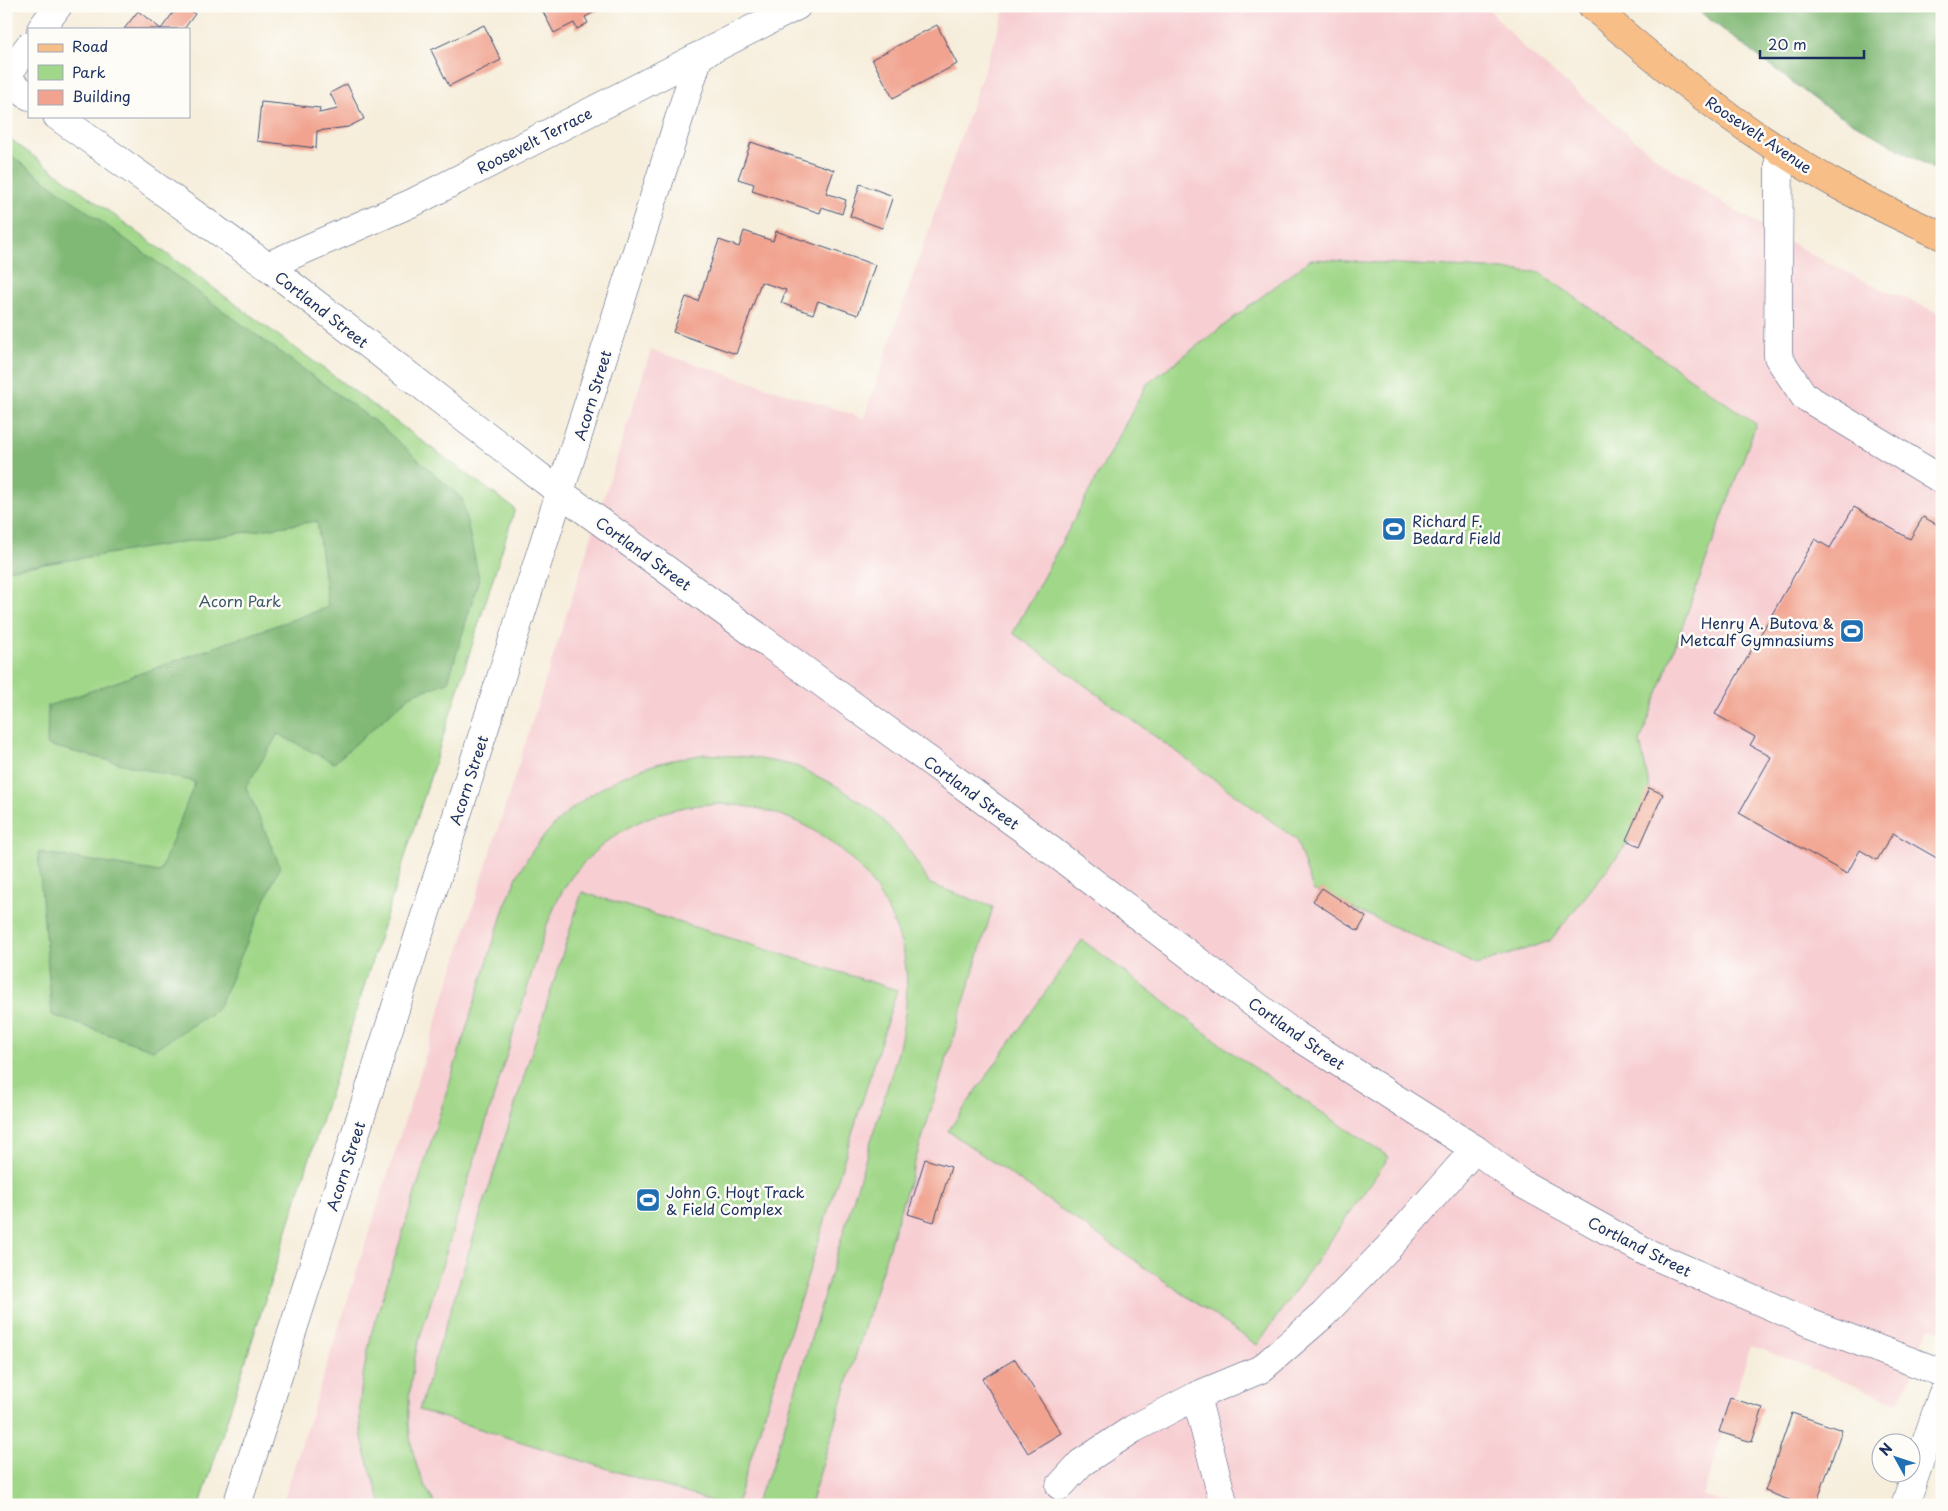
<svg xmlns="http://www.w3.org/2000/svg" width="1948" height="1511" font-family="'Playpen Sans',sans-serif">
  <rect width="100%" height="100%" fill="#fdfcf7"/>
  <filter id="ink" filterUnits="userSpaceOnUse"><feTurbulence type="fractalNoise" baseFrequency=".02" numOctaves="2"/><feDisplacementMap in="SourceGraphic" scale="10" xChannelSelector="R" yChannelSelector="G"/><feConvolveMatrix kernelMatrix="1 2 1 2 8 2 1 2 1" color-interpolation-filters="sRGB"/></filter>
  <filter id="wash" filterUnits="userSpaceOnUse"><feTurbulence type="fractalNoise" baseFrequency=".0096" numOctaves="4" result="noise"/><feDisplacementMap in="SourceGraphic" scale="20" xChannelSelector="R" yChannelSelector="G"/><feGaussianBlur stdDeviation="1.12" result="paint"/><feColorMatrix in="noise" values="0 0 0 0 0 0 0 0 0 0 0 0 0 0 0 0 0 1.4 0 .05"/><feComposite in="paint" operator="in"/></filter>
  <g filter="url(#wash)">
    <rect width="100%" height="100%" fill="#f6edda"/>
    <polygon fill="#f7cfd3" points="1006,6 1486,6 1525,49 1663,163 1736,211 1809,253 1875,286 1942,314 1942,1331 1930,1327 1899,1403 1751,1345 1703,1495 1734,1505 282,1505 651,350 864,418"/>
    <g fill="#a0d788" stroke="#5e8373">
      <polygon points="6,136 515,509 200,1505 6,1505"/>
      <polygon points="1311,259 1539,272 1756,424 1640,742 1652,798 1635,834 1550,941 1477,965 1313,890 1296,839 1013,633 1147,384"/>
      <path d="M705,754l45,3 46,9 41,20 38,26 31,33 24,39 63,23 -183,598h-56l18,-38 126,-415c8,-36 14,-75 2,-112 -44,-140 -222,-185 -321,-72 -16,17 -24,38 -33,59l-129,420c-12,57 -15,106 19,158h-54c-9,-27 -19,-54 -22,-82 -2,-31 6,-62 12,-92l132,-423c6,-13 10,-27 17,-39 28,-51 83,-91 139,-106 15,-4 30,-6 45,-9z"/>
      <polygon points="582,892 897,990 736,1505 724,1505 419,1410"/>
      <polygon points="1082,940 1231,1052 1389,1157 1257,1345 948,1131"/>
    </g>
    <g fill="#80b874" stroke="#4e7469">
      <polygon points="1692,6 1942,6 1942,174 1821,104"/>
      <polygon points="6,152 381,426 462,499 479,578 448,682 411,695 334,763 278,734 246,787 280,866 218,1009 153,1050 52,1015 38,852 160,872 195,782 47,745 48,706 328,607 317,521 6,570"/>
    </g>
    <g id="blocks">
      <g fill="#f1a38f">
        <polygon points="178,6 185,6 195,14 184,29 124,29 138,11 161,29"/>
        <polygon points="540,6 606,6 585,17 588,23 577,29 574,23 554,33"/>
        <polygon points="484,25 501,60 449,86 431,50"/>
        <polygon points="937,25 957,64 893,98 872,59"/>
        <polygon points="347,84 364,119 348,127 317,131 316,148 257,141 261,102 320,108 319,113 338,109 330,93"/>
        <polygon points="751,142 834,170 826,193 846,200 842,214 822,207 820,213 752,191 754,184 738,179"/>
        <polygon points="860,184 893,196 882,228 850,216"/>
        <polygon points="744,231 773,241 776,231 875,265 858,315 818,301 813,314 781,303 786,290 761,282 736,354 673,332 686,297 698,301 719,240 739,247"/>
        <polygon points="1854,507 1910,539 1923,517 1942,527 1942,861 1893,833 1877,860 1860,850 1847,874 1739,813 1771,757 1750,745 1755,737 1715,714 1815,539 1830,548"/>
        <polygon points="1649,788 1663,794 1640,846 1626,840"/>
        <polygon points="1322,888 1366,917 1358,931 1313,901"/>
        <polygon points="925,1159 951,1167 934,1222 908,1214"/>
        <polygon points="1015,1359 1061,1433 1028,1453 982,1379"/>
        <polygon points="1730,1398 1763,1408 1752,1442 1719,1432"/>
        <polygon points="1792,1413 1842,1430 1816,1505 1794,1505 1794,1502 1765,1491"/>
      </g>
    </g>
  </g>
  <g filter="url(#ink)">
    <use href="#blocks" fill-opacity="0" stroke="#3c4c71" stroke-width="1"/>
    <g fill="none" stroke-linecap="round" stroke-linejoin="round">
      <defs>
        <g id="minor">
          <polyline points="41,29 58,6"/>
          <polyline points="6,76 29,46"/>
          <polyline points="6,80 29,96"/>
          <polyline points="57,116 267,266 561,493 1023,829 1294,1034 1475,1149 1519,1182 1648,1253 1812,1324 1942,1373"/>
          <polyline points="1779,149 1778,357 1804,396 1942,480"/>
          <polyline points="267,266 414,202 797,6"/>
          <polyline points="1196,1396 1224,1505"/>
          <polyline points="1060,1486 1081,1463 1133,1429 1196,1396 1261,1369 1323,1315 1388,1248 1475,1149"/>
          <polyline points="237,1505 699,56"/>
          <polyline points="1905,1505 1942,1395"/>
        </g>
        <path id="major" d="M1592,6c77,68 160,133 251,182 32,17 66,33 99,48"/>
      </defs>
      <use href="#minor" stroke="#3c4c71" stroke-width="29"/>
      <use href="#major" stroke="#3c4c71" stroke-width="29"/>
      <use href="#minor" stroke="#fff" stroke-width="28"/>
      <use href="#major" stroke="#f7be87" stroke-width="28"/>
    </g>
  </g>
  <defs>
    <symbol id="stadium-square" viewBox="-11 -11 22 22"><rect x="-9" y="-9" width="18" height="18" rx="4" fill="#1f6fb2" stroke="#fdfcf7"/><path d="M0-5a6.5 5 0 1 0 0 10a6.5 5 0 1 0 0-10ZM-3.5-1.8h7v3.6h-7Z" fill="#fff"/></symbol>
  </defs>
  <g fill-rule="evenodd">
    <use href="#stadium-square" x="1380" y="515" width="28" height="28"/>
    <use href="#stadium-square" x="1838" y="617" width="28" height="28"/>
    <use href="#stadium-square" x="634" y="1186" width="28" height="28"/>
  </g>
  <g text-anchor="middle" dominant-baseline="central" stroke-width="5" stroke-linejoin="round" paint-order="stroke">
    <g font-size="15" fill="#1b2f5e" stroke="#fdfcf7">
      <text transform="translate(1759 134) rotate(34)">Roosevelt Avenue</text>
      <text transform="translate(534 140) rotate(-27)">Roosevelt Terrace</text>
      <text transform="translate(322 309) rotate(38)">Cortland Street</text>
      <text transform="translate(592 395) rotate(-73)">Acorn Street</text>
      <text transform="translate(644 553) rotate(36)">Cortland Street</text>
      <text transform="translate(468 780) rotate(-72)">Acorn Street</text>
      <text transform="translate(972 792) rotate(36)">Cortland Street</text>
      <text transform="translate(1297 1033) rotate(35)">Cortland Street</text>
      <text transform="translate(345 1166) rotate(-72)">Acorn Street</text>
      <text transform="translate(1640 1246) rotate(27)">Cortland Street</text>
    </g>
    <g font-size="15" fill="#1b2f5e" stroke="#fdfcf7" text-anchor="start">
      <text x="1412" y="520">Richard F.<tspan x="1412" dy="17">Bedard Field</tspan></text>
      <text x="1834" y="622" text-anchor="end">Henry A. Butova &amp;<tspan x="1834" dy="17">Metcalf Gymnasiums</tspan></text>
      <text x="666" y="1191">John G. Hoyt Track<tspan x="666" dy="17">&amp; Field Complex</tspan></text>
    </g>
    <g font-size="15" fill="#3c5968" stroke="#fdfcf7">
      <text x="240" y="600">Acorn Park</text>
    </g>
  </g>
  <rect width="1948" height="1511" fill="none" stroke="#fdfcf7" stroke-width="25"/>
  <rect x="28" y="28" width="162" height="90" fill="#fdfcf7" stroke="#a3aaba"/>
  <rect x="38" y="44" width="25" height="8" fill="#f7be87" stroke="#a3aaba"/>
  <text x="72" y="52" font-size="15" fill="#1b2f5e">Road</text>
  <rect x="38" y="65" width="25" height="15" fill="#a0d788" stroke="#a3aaba"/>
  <text x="72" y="78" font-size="15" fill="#1b2f5e">Park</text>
  <rect x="38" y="90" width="25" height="15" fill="#f1a38f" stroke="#a3aaba"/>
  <text x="72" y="102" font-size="15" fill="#1b2f5e">Building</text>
  <g transform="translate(1896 1458) rotate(310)"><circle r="24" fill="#fdfcf7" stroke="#a3aaba"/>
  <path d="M0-4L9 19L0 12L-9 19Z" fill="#1f6fb2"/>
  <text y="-8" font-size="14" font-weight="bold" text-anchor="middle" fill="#1b2f5e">N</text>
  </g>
  <path d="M1760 50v8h104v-8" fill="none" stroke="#1b2f5e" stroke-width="2.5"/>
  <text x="1768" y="50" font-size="15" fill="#1b2f5e" stroke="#fdfcf7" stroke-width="4" paint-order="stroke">20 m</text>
</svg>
